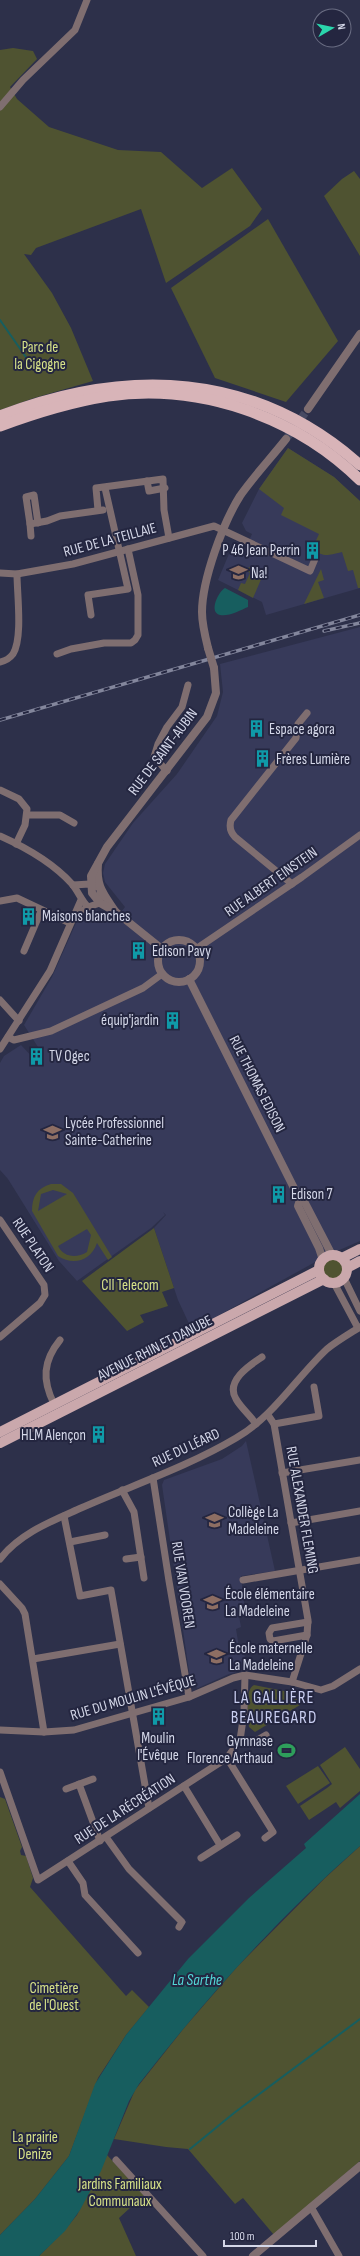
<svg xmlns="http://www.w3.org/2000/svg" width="360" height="2256" font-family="'Sofia Sans Condensed',sans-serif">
  <rect width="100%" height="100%" fill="#2d304a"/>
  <g fill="#373a5a">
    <polygon points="288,448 334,477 360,501 360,588 266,615 262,602 218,580 231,549 238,547 245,549 252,534 246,531 242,523 259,489"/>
    <polygon points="360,627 360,1241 328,1255 192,1330 178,1300 154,1228 166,1215 163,1212 165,1215 151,1228 77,1281 59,1261 8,1179 0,1170 0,1063 4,1056 21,1045 36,1061 43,1055 24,1025 52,977 76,923 85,916 96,913 114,921 125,907 105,882 103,873 105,864 133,823 177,774 217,716 223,692 220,664"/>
    <polygon points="246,1441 275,1571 241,1576 245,1610 238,1611 241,1627 236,1629 240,1653 244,1652 247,1669 229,1674 198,1688 191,1685 162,1485 164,1480 222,1459 242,1446"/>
  </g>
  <g fill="#4f5331" fill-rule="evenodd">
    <polygon points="13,48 33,51 37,59 10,87 17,99 49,127 118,150 161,152 202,188 232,168 262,209 250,226 166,283 141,209 36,248 31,255 24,254 52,293 71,328 93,381 34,398 0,410 0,50"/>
    <polygon points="354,171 360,179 360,256 324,196 342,179"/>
    <polygon points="268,219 338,341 286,402 215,378 171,288"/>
    <path d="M288,448l46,29 26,24v87h-2l-5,-18 -5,1 -6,-19c-17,4 -17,5 -30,-3l7,-15 -38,-19 3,-7 -25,-19z"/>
    <polygon points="249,567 255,570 254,574 262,577 253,598 238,590 241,583 245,584 250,573 247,571"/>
    <polygon points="321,569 324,580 318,582 324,598 304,604"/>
    <path d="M51,1184h10l12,9 39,64 -4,3 -11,-17c-6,18 -24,23 -39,13l-26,-45c0,-14 5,-23 19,-27zM53,1190l14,4 -29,17 3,-17zM87,1229l4,6 -4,17c-10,6 -23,6 -29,-6z"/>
    <polygon points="154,1228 174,1288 162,1292 168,1306 140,1315 144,1322 127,1331 82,1281"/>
    <circle cx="333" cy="1269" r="11"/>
    <path d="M254,1685l50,10v6l-4,4 -45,27 -6,-5c-1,-10 -5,-37 5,-42z"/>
    <polygon points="345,1747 360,1769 360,1791 340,1808 336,1802 309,1820 300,1806 327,1788 332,1796 327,1788 332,1784 320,1765"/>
    <polygon points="318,1766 330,1783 298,1804 286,1786"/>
    <polygon points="0,1797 5,1799 22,1847 20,1851 21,1855 26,1856 33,1878 30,1887 126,1996 132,1990 149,2007 126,2035 98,2078 69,2156 35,2199 0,2235"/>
    <polygon points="360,1846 360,2161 274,2235 243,2198 235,2204 188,2149 166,2147 114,2139 135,2090 184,2028 237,1967 325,1878"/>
    <polygon points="107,2155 144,2195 119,2218 136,2256 39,2256 64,2231 77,2215"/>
  </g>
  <g fill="#175e5f">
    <path d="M225,588l23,12v7c-7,3 -20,10 -28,8 -12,-3 -1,-24 5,-27z"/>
    <path d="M360,1794v52c-81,71 -155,153 -221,238l-10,17 -28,70 -21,39 -15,21 -26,25h-39v-21l35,-36 34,-43 26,-72 31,-49 62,-76 61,-61 57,-50 -2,-4z"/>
  </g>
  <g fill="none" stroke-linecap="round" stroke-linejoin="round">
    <g stroke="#175e5f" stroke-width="2">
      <polyline points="0,320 28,360"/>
      <polyline points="190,2149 234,2113 360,2019"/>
    </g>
    <polyline stroke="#464962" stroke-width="8" stroke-dasharray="8 4" stroke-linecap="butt" points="286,439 308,409"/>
    <g stroke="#7f6e70" stroke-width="7">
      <polyline points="0,107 23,80 75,30 87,0"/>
      <polyline points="147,481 149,491 165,488"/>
      <polyline points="98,510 96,488 163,479 164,510 169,538"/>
      <polyline points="30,524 26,497 34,495 38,523"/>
      <polyline points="31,536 30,524 47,521 60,516 103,510"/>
      <polyline points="0,573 17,574 73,564 214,526 310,571 315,559"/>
      <polyline points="91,615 88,595 128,589 105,488"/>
      <polyline points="57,654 71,649 104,643 131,643 135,640 138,635 138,595 128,549"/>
      <path d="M0,662c5,-1 10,-4 13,-8 10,-16 4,-60 4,-80"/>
      <polyline points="167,771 154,757 158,744 167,727 182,707 188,685"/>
      <polyline points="0,790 19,799 27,809 25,825 16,844"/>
      <polyline points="27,815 60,815 74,823"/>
      <path d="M0,836c27,12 52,26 72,48 6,7 9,16 16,23"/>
      <path d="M292,884l-57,-47c-5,-5 -6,-10 -4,-17l65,-82 2,-14 9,-11"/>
      <polyline points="73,885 90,884 100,888 100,903 88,907 74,916"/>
      <polyline points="0,901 17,898 70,923"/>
      <polyline points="196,949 302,877 360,835"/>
      <polyline points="24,951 41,911"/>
      <polyline points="0,1000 19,1021"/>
      <polyline points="8,1037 14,1040 51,1031 143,988 162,974"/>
      <polyline points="0,1049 50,971 81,900"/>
      <polyline points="0,1220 44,1285 45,1295 40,1303 0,1337"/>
      <polyline points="344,1278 360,1311"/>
      <polyline points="334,1283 358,1328"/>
      <path d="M54,1404c-12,-24 -11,-43 6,-64"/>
      <polyline points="268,1415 274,1424 308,1620 307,1635 292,1682"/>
      <path d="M256,1424c-6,-9 -15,-16 -20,-25 -11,-18 14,-34 26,-42"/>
      <polyline points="274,1424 319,1416 314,1387"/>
      <polyline points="282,1473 360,1460"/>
      <polyline points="153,1478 169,1581 189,1697"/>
      <polyline points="122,1490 134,1512 144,1578"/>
      <polyline points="64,1516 80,1596 111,1590 149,1808"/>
      <polyline points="291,1523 360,1511"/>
      <polyline points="70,1542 105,1535"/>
      <path d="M0,1559c20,-26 52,-38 81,-51 52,-23 106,-41 155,-70 38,-22 60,-60 91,-89 10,-8 22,-15 33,-22"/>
      <polyline points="126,1559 141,1557"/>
      <polyline points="243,1580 360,1560"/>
      <polyline points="0,1584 22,1608 25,1614 44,1732"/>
      <polyline points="307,1635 273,1641 270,1639 269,1633 272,1628 308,1622"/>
      <polyline points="33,1659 120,1644"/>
      <polyline points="0,1730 44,1732 74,1730 189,1697 233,1678 245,1675 292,1682 321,1690 333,1686 360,1669"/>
      <polyline points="240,1740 251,1744 266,1735"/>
      <polyline points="227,1758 273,1832 265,1838"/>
      <polyline points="0,1772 38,1880 227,1758 240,1740 244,1713 245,1675"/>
      <polyline points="79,1784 100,1841"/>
      <polyline points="184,1786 220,1845"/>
      <polyline points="66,1789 93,1779"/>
      <polyline points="106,1837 129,1869 182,1922 179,1927"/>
      <polyline points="201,1858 237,1835"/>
      <polyline points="68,1861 83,1883 85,1895 138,1953"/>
      <polyline points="116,2160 203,2256"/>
      <polyline points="311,2207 339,2256"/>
    </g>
    <g stroke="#7f6e70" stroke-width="8">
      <polyline points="308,409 360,334"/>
      <path d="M208,648c-3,-12 -6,-24 -6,-36 0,-32 21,-89 38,-116 14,-20 31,-38 46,-57"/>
      <path d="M98,864c-2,22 5,29 17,47"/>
      <circle cx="179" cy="961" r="21"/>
      <polyline points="162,949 116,912 100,903 92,893 91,876 107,847 207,717 216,693 214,668"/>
      <polyline points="189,979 300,1200 305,1203 332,1255"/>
      <polyline points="300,1200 298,1206 319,1248 323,1260"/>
      <polyline points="253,2256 360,2166"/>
    </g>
    <g stroke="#caa8ac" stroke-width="10">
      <circle cx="333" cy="1269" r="14"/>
      <polyline points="342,1258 360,1249"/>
      <polyline points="347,1268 360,1261"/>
      <polyline points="0,1432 319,1270"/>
      <polyline points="0,1443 324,1279"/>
    </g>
    <g stroke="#d8b4b8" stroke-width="11">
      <path d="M0,416c127,-49 254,-45 360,49"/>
      <path d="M0,426c35,-13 70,-24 108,-30 91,-13 187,20 252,84"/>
    </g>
    <defs>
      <g id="rail">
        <polyline points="324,631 360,623"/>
        <polyline points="0,720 360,615"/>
      </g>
    </defs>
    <use href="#rail" stroke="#83869c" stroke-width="3.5"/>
    <use href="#rail" stroke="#242640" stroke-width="2" stroke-dasharray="6" stroke-linecap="butt"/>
    <polyline stroke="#7f6e70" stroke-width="8" points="208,648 214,668"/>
  </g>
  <defs>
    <symbol id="building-bare" viewBox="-9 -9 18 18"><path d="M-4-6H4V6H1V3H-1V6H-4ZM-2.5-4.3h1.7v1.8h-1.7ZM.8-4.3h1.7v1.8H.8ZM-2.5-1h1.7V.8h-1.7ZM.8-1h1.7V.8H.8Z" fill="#0f9aa8" stroke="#242640" stroke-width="2.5" paint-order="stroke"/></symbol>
    <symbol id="school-bare" viewBox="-9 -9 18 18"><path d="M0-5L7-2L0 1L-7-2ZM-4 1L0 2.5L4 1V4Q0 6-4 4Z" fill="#8d6e63" stroke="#242640" stroke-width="2.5" paint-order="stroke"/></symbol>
    <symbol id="stadium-bare" viewBox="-9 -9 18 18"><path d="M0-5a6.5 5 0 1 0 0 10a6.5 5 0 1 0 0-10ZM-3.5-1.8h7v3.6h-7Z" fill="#2e9e5b" stroke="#242640" stroke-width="2.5" paint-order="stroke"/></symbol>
  </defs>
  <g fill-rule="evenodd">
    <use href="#building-bare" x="300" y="538" width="25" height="25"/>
    <use href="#school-bare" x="226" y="560" width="25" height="25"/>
    <use href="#building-bare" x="244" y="716" width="25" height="25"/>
    <use href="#building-bare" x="250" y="746" width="25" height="25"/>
    <use href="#building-bare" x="16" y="904" width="25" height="25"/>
    <use href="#building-bare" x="126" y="938" width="25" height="25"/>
    <use href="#building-bare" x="160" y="1008" width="25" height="25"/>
    <use href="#building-bare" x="24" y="1044" width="25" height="25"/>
    <use href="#school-bare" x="40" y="1120" width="25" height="25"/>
    <use href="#building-bare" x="266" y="1182" width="25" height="25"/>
    <use href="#building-bare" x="86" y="1422" width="25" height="25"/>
    <use href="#school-bare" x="202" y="1508" width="25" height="25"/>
    <use href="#school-bare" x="200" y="1590" width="25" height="25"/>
    <use href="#school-bare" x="204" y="1644" width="25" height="25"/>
    <use href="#building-bare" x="146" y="1704" width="25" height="25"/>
    <use href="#stadium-bare" x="274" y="1738" width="25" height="25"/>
  </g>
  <g text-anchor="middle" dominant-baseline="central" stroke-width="4" stroke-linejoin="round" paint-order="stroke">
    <g font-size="15" fill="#d7e288" stroke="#242640">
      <text x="40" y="347">Parc de<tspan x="40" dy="17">la Cigogne</tspan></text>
      <text x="130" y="1285">CII Telecom</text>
      <text x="54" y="1988">Cimetière<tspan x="54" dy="17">de l'Ouest</tspan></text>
      <text x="35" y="2137">La prairie<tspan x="35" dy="17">Denize</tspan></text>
      <text x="120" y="2184">Jardins Familiaux<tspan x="120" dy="17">Communaux</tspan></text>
    </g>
    <g font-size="15" fill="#d4d7e8" stroke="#242640">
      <text transform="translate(110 540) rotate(-15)">RUE DE LA TEILLAIE</text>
      <text transform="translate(163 752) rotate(-53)">RUE DE SAINT-AUBIN</text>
      <text transform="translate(271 882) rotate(-35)">RUE ALBERT EINSTEIN</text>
      <text transform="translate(257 1084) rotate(63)">RUE THOMAS EDISON</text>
      <text transform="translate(33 1245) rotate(56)">RUE PLATON</text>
      <text transform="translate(155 1348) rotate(-27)">AVENUE RHIN ET DANUBE</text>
      <text transform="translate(186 1448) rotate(-25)">RUE DU LÉARD</text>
      <text transform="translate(302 1510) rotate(80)">RUE ALEXANDER FLEMING</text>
      <text transform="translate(183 1585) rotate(81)">RUE VAN VOOREN</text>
      <text transform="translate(133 1698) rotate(-16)">RUE DU MOULIN L'ÉVÊQUE</text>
      <text transform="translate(125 1809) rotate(-33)">RUE DE LA RÉCRÉATION</text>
    </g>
    <g font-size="15" fill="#d4d7e8" stroke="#242640" text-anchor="start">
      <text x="300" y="550" text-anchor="end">P 46 Jean Perrin</text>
      <text x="251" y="573">Na!</text>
      <text x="269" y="729">Espace agora</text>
      <text x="276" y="759">Frères Lumière</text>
      <text x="42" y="916">Maisons blanches</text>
      <text x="152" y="951">Edison Pavy</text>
      <text x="159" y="1020" text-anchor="end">équip'jardin</text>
      <text x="49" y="1056">TV Ogec</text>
      <text x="65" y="1123">Lycée Professionnel<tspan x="65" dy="17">Sainte-Catherine</tspan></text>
      <text x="291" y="1194">Edison 7</text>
      <text x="86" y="1435" text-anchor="end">HLM Alençon</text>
      <text x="228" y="1512">Collège La<tspan x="228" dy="17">Madeleine</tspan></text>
      <text x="225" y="1594">École élémentaire<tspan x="225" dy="17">La Madeleine</tspan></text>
      <text x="229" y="1648">École maternelle<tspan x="229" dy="17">La Madeleine</tspan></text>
      <text x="158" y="1738" text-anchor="middle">Moulin<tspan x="158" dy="17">l'Évêque</tspan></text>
      <text x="273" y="1741" text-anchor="end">Gymnase<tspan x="273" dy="17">Florence Arthaud</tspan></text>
    </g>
    <g font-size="16" font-style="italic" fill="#53d8d8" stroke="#242640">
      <text x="197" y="1980">La Sarthe</text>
    </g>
    <g font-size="17" letter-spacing="1" fill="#cacff1" stroke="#242640">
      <text x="274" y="1698">LA GALLIÈRE<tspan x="274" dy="20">BEAUREGARD</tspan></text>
    </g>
  </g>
  <g transform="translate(332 28) rotate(81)"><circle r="19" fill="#242640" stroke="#6a6d83"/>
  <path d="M0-3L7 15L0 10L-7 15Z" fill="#2ad5ac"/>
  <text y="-6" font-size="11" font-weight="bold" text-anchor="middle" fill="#d4d7e8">N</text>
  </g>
  <path d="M224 2240v6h92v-6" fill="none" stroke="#d4d7e8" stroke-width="2"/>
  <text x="230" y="2240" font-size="12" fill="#d4d7e8" stroke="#242640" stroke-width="3" paint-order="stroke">100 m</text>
</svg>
